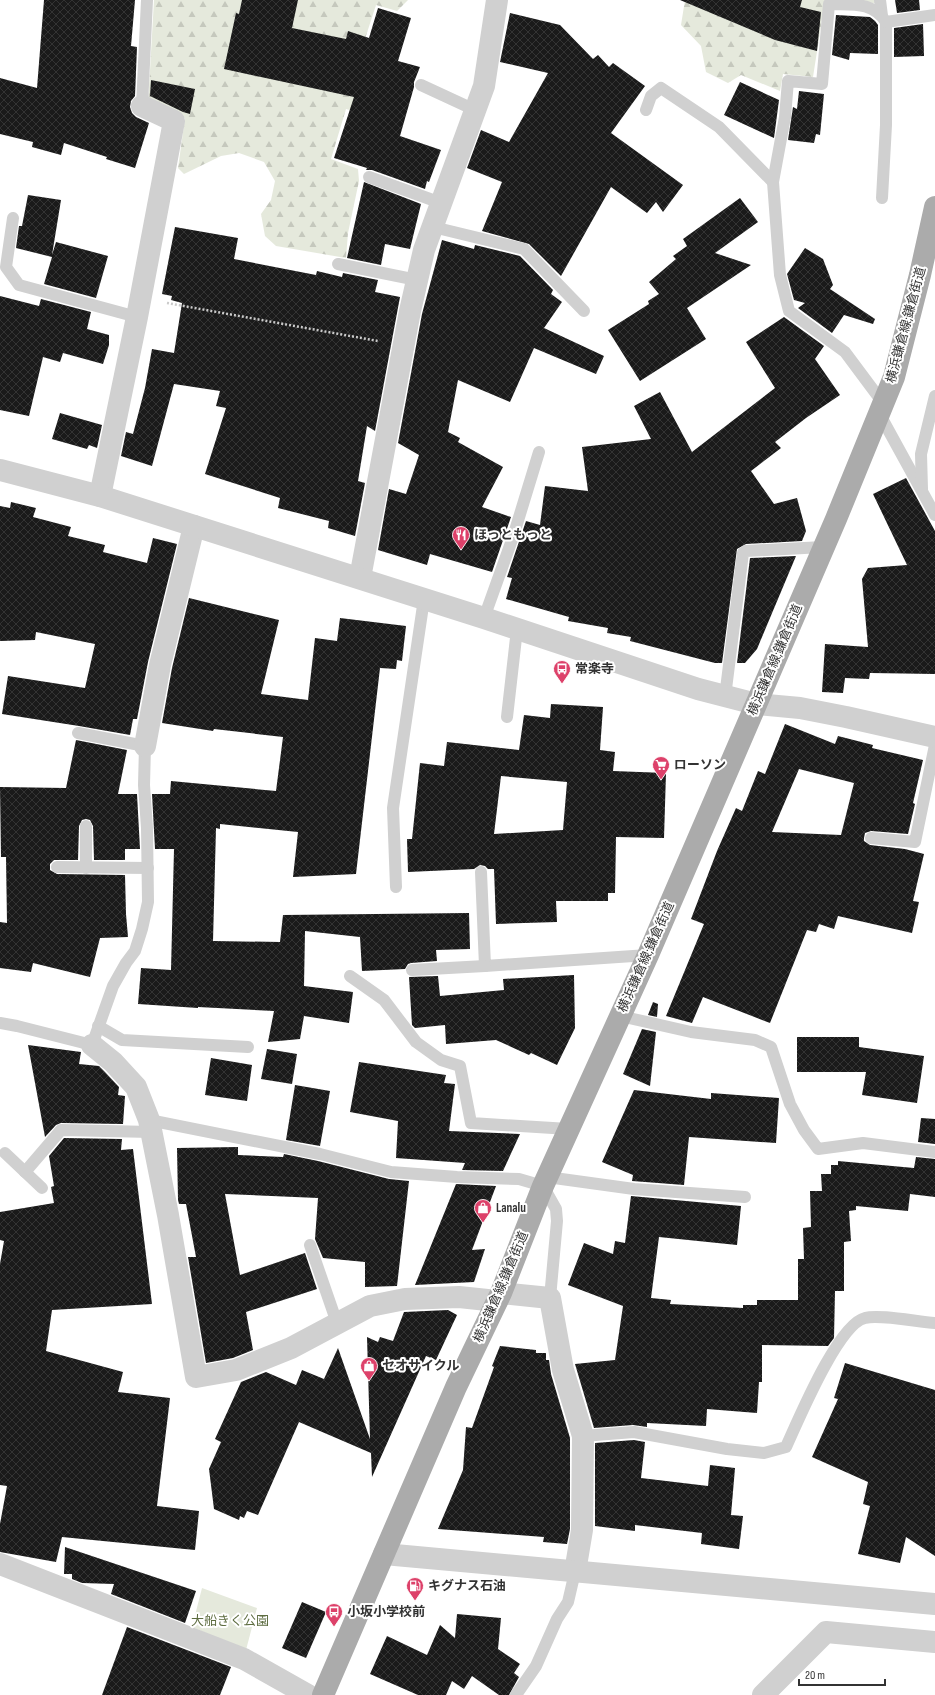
<svg xmlns="http://www.w3.org/2000/svg" width="935" height="1695" font-family="'Sofia Sans Condensed','Noto Sans JP',sans-serif">
  <defs>
    <pattern id="forest-firs" width="22" height="20" patternUnits="userSpaceOnUse"><rect width="22" height="20" fill="#e5e9dc"/><path d="M5 1l3.5 6h-7zM16 11l3.5 6h-7z" fill="#c5c8bd"/></pattern>
    <pattern id="building-cross-hatch" width="8" height="8" patternUnits="userSpaceOnUse"><rect width="8" height="8" fill="#1a1a1a"/><path d="M0 0l8 8M0 8l8-8" fill="none" stroke="#333"/></pattern>
  </defs>
  <rect width="100%" height="100%" fill="#fff"/>
  <polygon fill="#e5e9dc" points="202,1588 257,1608 246,1650 192,1627"/>
  <g fill="url(#forest-firs)">
    <polygon points="154,0 408,0 397,11 376,5 349,88 387,120 346,109 331,159 358,169 359,181 348,233 346,258 276,246 265,236 261,214 271,200 275,181 264,162 239,153 221,156 184,174 178,168 185,118 148,105"/>
    <polygon points="685,0 885,0 886,6 874,3 825,0 813,77 783,74 780,91 741,75 728,83 706,72 701,46 681,25"/>
  </g>
  <g fill="url(#building-cross-hatch)" fill-rule="evenodd">
    <polygon points="44,0 135,0 131,46 137,47 135,96 131,101 130,107 132,113 136,117 149,123 135,168 106,159 107,157 64,143 61,155 32,147 33,142 0,134 0,78 37,88"/>
    <polygon points="242,0 298,0 292,28 346,39 348,31 369,38 378,8 411,18 398,61 420,67 414,82 414,87 400,136 441,150 429,182 427,181 425,189 372,170 366,170 367,168 334,158 354,97 224,69 236,13 239,14"/>
    <polygon points="680,0 802,0 800,7 821,12 817,51 775,40"/>
    <polygon points="895,0 919,0 920,10 897,13"/>
    <polygon points="510,13 560,25 593,59 598,55 609,67 613,63 645,86 611,133 683,185 663,212 656,202 647,213 611,187 561,276 529,244 482,231 502,182 467,168 481,130 509,142 548,73 500,62"/>
    <polygon points="836,15 870,17 875,21 878,25 878,54 850,53 849,60 832,55"/>
    <polygon points="923,24 924,56 894,57 894,28"/>
    <polygon points="151,80 195,89 190,114 183,112 150,96"/>
    <polygon points="740,82 779,100 774,138 724,115"/>
    <polygon points="799,91 824,94 820,135 816,134 814,143 788,140 793,107 797,109"/>
    <polygon points="364,182 421,204 410,249 385,244 381,265 347,258"/>
    <polygon points="28,195 61,200 52,255 56,242 108,256 96,298 44,284 52,257 16,248 19,226 22,226"/>
    <polygon points="740,198 758,222 715,253 751,265 687,308 706,339 640,381 608,330 649,304 648,301 659,294 649,282 676,259 673,256 687,246 683,239"/>
    <polygon points="175,227 238,238 234,259 316,275 317,271 342,277 343,273 378,280 375,292 400,297 375,431 367,426 358,481 365,483 355,536 328,528 329,521 278,508 280,498 205,474 226,408 216,406 220,391 174,384 152,466 121,456 126,432 133,434 145,388 152,349 174,353 182,303 171,300 172,296 162,294"/>
    <polygon points="442,240 474,249 475,245 520,256 553,290 551,294 562,302 544,328 604,356 596,374 534,348 510,402 458,380 448,432 460,438 458,442 503,467 482,507 511,517 492,572 430,554 427,565 378,550 389,489 406,494 419,455 398,443 422,314"/>
    <polygon points="805,248 823,259 833,285 830,289 875,319 873,324 844,315 832,333 798,308 805,303 794,300 787,274"/>
    <polygon points="0,296 39,306 41,299 91,312 87,329 109,335 109,345 103,364 63,353 60,362 43,357 29,416 0,410"/>
    <polygon points="784,317 824,346 815,359 840,395 806,418 775,442 781,448 751,471 774,504 797,498 806,531 802,541 746,544 737,549 722,663 715,663 630,641 631,637 607,633 608,628 568,621 569,617 506,599 512,578 507,577 526,521 540,525 545,486 588,491 582,447 651,439 634,406 660,392 692,452 775,388 746,342"/>
    <polygon points="60,413 102,425 97,448 89,445 87,449 52,439"/>
    <polygon points="906,478 935,531 935,674 870,673 869,679 845,678 843,693 822,692 825,644 868,647 862,579 868,568 907,565 873,494"/>
    <polygon points="11,502 36,508 33,517 71,527 68,536 105,545 103,552 147,563 153,538 177,544 148,662 137,719 133,719 130,735 79,726 2,714 8,676 85,688 95,644 36,632 35,640 0,641 0,506 10,508"/>
    <polygon points="796,556 757,649 745,663 737,663 750,558"/>
    <polygon points="189,598 279,620 261,694 308,700 315,638 337,641 340,618 406,626 402,661 397,660 396,669 380,668 356,874 293,877 298,832 220,824 220,829 216,828 213,941 280,942 283,915 469,913 470,949 436,950 437,961 411,963 408,964 405,969 362,971 360,937 305,931 304,986 353,992 349,1023 304,1016 300,1039 268,1042 274,1011 198,1007 198,1008 138,1004 141,968 171,970 174,849 155,849 152,794 170,794 171,781 276,791 283,737 214,729 213,731 162,723 172,668"/>
    <path d="M551,704l52,3 -3,43 15,2 -2,19 53,2 -2,65 -48,-1 -1,56h-7v8h-52l1,21 -61,2 -2,-55h-6l-3,-3 -5,-1 -6,4 -66,3 -1,-33h5l8,-76 24,3 3,-24 72,8 5,-35 26,3zM501,776l66,6 -4,48 -69,4z"/>
    <path d="M785,724l50,20 3,-8 35,9 -1,3 51,12 -10,43 2,1 -7,30 -37,-3 -6,2 -1,5v3l6,4 35,4 19,5 -11,47 6,1 -7,31 -74,-17 -4,13 -15,-5 -3,8 -9,-2 -37,93 -67,-26 -11,26 -26,-7 38,-92 -13,-5 26,-68 19,-43 6,3 16,-40 7,3zM799,769l55,14 -13,52 -69,-3z"/>
    <polygon points="76,740 127,750 118,794 137,794 140,849 125,849 125,860 94,860 93,826 90,820 86,819 82,820 79,826 78,860 54,860 50,864 50,870 57,874 125,875 126,914 128,937 100,938 90,977 33,963 31,972 0,968 0,922 7,923 6,857 1,857 0,787 66,788"/>
    <polygon points="574,975 575,1028 557,1065 531,1053 529,1055 496,1040 446,1044 445,1025 415,1028 412,1025 409,977 438,976 440,996 504,990 503,979"/>
    <polygon points="653,1002 658,1004 657,1017 648,1015"/>
    <polygon points="642,1029 656,1032 650,1086 623,1074"/>
    <polygon points="797,1037 859,1037 859,1047 924,1056 917,1103 862,1095 866,1072 797,1072"/>
    <polygon points="28,1045 81,1052 79,1064 99,1066 104,1071 119,1087 118,1095 125,1096 123,1124 61,1123 56,1125 45,1137"/>
    <polygon points="267,1049 297,1054 292,1084 261,1079"/>
    <polygon points="211,1058 252,1065 247,1101 205,1095"/>
    <polygon points="359,1062 446,1075 444,1083 455,1084 449,1131 520,1134 503,1171 462,1170 465,1163 396,1158 398,1121 350,1112"/>
    <polygon points="295,1085 330,1091 320,1146 286,1140"/>
    <polygon points="634,1090 711,1099 711,1093 779,1098 776,1143 689,1137 684,1185 632,1181 633,1175 602,1162"/>
    <polygon points="921,1118 935,1119 935,1144 918,1142"/>
    <polygon points="64,1138 122,1139 121,1150 133,1149 152,1304 52,1310 46,1351 123,1372 118,1392 170,1398 157,1506 199,1511 195,1550 62,1537 56,1562 0,1552 0,1524 7,1486 0,1485 0,1264 4,1241 0,1240 0,1212 54,1203 51,1187 54,1186 49,1156"/>
    <polygon points="238,1147 238,1155 283,1157 284,1154 318,1161 389,1179 409,1181 397,1286 365,1287 365,1262 323,1258 315,1239 318,1198 225,1194 240,1275 305,1253 317,1289 246,1312 253,1350 233,1358 206,1363 188,1257 196,1257 186,1204 179,1204 178,1200 177,1148"/>
    <polygon points="916,1157 935,1159 935,1197 910,1194 908,1211 856,1206 856,1210 849,1211 851,1241 844,1242 844,1291 835,1291 834,1338 828,1346 762,1345 762,1382 759,1382 757,1413 707,1409 706,1426 647,1423 647,1427 633,1425 594,1428 575,1364 615,1360 623,1306 568,1285 584,1243 613,1254 615,1241 625,1243 631,1196 741,1206 737,1245 659,1237 651,1298 671,1300 670,1304 743,1308 743,1305 757,1305 757,1300 798,1300 798,1259 804,1259 803,1228 811,1227 810,1191 822,1191 821,1174 831,1174 831,1165 838,1165 838,1161 914,1168"/>
    <polygon points="456,1184 496,1186 472,1250 485,1249 474,1282 415,1285"/>
    <polygon points="448,1310 457,1315 436,1360 426,1356 372,1477 371,1453 299,1422 258,1515 247,1511 244,1518 240,1516 239,1520 214,1509 209,1469 221,1442 215,1439 241,1382 266,1372 296,1385 302,1370 324,1379 338,1348 370,1439 367,1337 378,1342 380,1337 393,1341 404,1312"/>
    <polygon points="500,1346 536,1350 536,1353 546,1353 546,1360 549,1360 551,1374 570,1438 570,1529 567,1544 543,1542 544,1537 438,1529 463,1470 466,1427 472,1428 494,1367 492,1366"/>
    <polygon points="845,1363 935,1390 935,1556 906,1537 900,1563 858,1554 870,1506 863,1504 868,1482 812,1457 838,1399 834,1398"/>
    <polygon points="634,1440 645,1442 641,1478 708,1486 710,1465 735,1468 731,1515 743,1516 739,1549 701,1544 702,1533 635,1525 635,1531 595,1526 595,1443"/>
    <polygon points="65,1547 196,1591 185,1623 111,1594 114,1584 82,1583 72,1579 72,1574 64,1574"/>
    <polygon points="302,1602 326,1612 306,1658 282,1648"/>
    <polygon points="457,1614 501,1618 498,1649 520,1664 514,1673 519,1677 509,1695 499,1695 472,1676 464,1689 452,1681 446,1695 418,1695 370,1674 387,1636 427,1655 440,1625 455,1638"/>
    <polygon points="127,1627 231,1667 220,1695 102,1695"/>
  </g>
  <g fill="none" stroke-linecap="round" stroke-linejoin="round">
    <polyline stroke="#cacaca" stroke-width="2.5" stroke-dasharray="2 2" stroke-linecap="butt" points="167,303 378,341"/>
    <g stroke="#d0d0d0" stroke-width="12">
      <polyline points="880,0 882,16"/>
      <polyline points="421,85 475,110"/>
      <polyline points="142,106 147,0"/>
      <polyline points="646,110 651,96 661,88 719,127 773,182"/>
      <polyline points="369,177 441,203"/>
      <polyline points="882,198 886,125 886,22"/>
      <polyline points="13,218 6,267 19,285 137,317"/>
      <polyline points="433,227 524,249 584,311"/>
      <polyline points="338,264 417,280"/>
      <path d="M883,403l-38,-51 -56,-41 -9,-36 -7,-93 12,-65 3,-36 34,3 7,-80c23,1 43,-3 57,18l49,-7"/>
      <polyline points="879,413 935,515"/>
      <polyline points="922,489 921,454 935,396"/>
      <polyline points="484,618 513,537 539,452"/>
      <polyline points="725,697 743,553 746,551 823,547"/>
      <polyline points="507,717 517,629"/>
      <polyline points="871,838 915,842 935,745"/>
      <polyline points="57,867 148,868"/>
      <polyline points="86,868 86,826"/>
      <polyline points="481,872 485,966 648,955"/>
      <polyline points="396,887 393,808 424,599"/>
      <polyline points="412,970 485,966"/>
      <polyline points="350,976 384,1000 416,1042 441,1060 460,1066 471,1123 569,1129"/>
      <polyline points="620,1016 691,1032 755,1040 771,1047 790,1104 804,1130 818,1149 863,1143 935,1152"/>
      <polyline points="0,1023 17,1026 92,1045 113,986 126,963 135,951 142,929 148,902 147,828 144,785 145,746 78,733"/>
      <polyline points="98,1026 122,1040 248,1047"/>
      <polyline points="149,1120 320,1154 391,1172 457,1177 519,1179 543,1186 556,1209 557,1221 550,1298"/>
      <polyline points="5,1153 42,1188"/>
      <polyline points="25,1172 61,1130 152,1132"/>
      <polyline points="547,1177 634,1189 745,1197"/>
      <polyline points="310,1245 337,1323"/>
      <path d="M583,1436l51,-4 93,17 37,4 22,-6c12,-26 52,-123 79,-129 14,-4 53,4 70,5"/>
      <polyline points="516,1695 536,1666 557,1619 568,1602 575,1572"/>
    </g>
    <g stroke="#d0d0d0" stroke-width="22">
      <polyline points="100,496 137,317 174,121 142,106"/>
      <polyline points="360,578 410,311 424,250 484,86 497,0"/>
      <polyline points="756,704 800,708 846,717 935,737"/>
      <polyline points="145,746 160,665 194,526"/>
      <polyline points="92,1045 113,1062 136,1087 149,1120 168,1215 196,1377 236,1370 291,1348 370,1306 405,1299 459,1297 497,1301"/>
      <polyline points="501,1293 550,1298 563,1370 583,1436 582,1530 575,1572"/>
      <polyline points="0,1564 244,1659 308,1695"/>
      <polyline points="763,1695 826,1632 935,1642"/>
    </g>
    <g stroke="#d0d0d0" stroke-width="22">
      <polyline points="0,470 100,496 484,618 698,689 756,704"/>
      <polyline points="384,1554 935,1604"/>
    </g>
    <polyline stroke="#ababab" stroke-width="22" points="323,1695 456,1387 501,1293 543,1186 648,955 836,519 894,377 920,275 935,207"/>
  </g>
  <defs>
    <symbol id="restaurant-pin" viewBox="-11 -11 22 30"><path d="M0 17L-7.5 6A9.5 9.5 0 1 1 7.5 6Z" fill="#dd416a" stroke="#fff"/><path d="M-5-6h1v4h1v-4h1v4h1v-4h1v5L-1.5 .5V6h-2V.5L-5-1ZM5-6V6H3V1.5H1.5Q1.5-4 5-6Z" fill="#fff"/></symbol>
    <symbol id="bus-pin" viewBox="-11 -11 22 30"><path d="M0 17L-7.5 6A9.5 9.5 0 1 1 7.5 6Z" fill="#dd416a" stroke="#fff"/><path d="M-5-6H5V4H4V6H2V4H-2V6H-4V4H-5ZM-3.5-4V0h7V-4ZM-3.5 1.2v1.5H-2V1.2ZM2 1.2v1.5H3.5V1.2Z" fill="#fff"/></symbol>
    <symbol id="supermarket-pin" viewBox="-11 -11 22 30"><path d="M0 17L-7.5 6A9.5 9.5 0 1 1 7.5 6Z" fill="#dd416a" stroke="#fff"/><path d="M-6-5.5h2.5l.6 2H6L4.5 2H-2.5L-4.4-4H-6ZM-1.5 3.2a1.3 1.3 0 1 0 .1 0ZM3 3.2a1.3 1.3 0 1 0 .1 0Z" fill="#fff"/></symbol>
    <symbol id="shop-pin" viewBox="-11 -11 22 30"><path d="M0 17L-7.5 6A9.5 9.5 0 1 1 7.5 6Z" fill="#dd416a" stroke="#fff"/><path d="M-5-2.5h2.3a2.7 3.5 0 0 1 5.4 0H5L5.5 6h-11ZM-1.5-2.5h3a1.5 2.3 0 0 0-3 0Z" fill="#fff"/></symbol>
    <symbol id="fuel-pin" viewBox="-11 -11 22 30"><path d="M0 17L-7.5 6A9.5 9.5 0 1 1 7.5 6Z" fill="#dd416a" stroke="#fff"/><path d="M-5.5-6h7V0h2V4h1.3V-2.5L3-4.5l.8-.8L6-3V5H2.5V1h-1V6h-7ZM-4.2-4.7v3.2H.2V-4.7Z" fill="#fff"/></symbol>
  </defs>
  <g fill-rule="evenodd">
    <use href="#restaurant-pin" x="451" y="525" width="20" height="27"/>
    <use href="#bus-pin" x="552" y="659" width="20" height="27"/>
    <use href="#supermarket-pin" x="651" y="755" width="20" height="27"/>
    <use href="#shop-pin" x="473" y="1198" width="20" height="27"/>
    <use href="#shop-pin" x="359" y="1356" width="20" height="27"/>
    <use href="#fuel-pin" x="405" y="1576" width="20" height="27"/>
    <use href="#bus-pin" x="324" y="1602" width="20" height="27"/>
  </g>
  <g text-anchor="middle" dominant-baseline="central" stroke-width="4" stroke-linejoin="round" paint-order="stroke">
    <g font-size="13" fill="#333" stroke="#fff">
      <text transform="translate(906 325) rotate(-75)">横浜鎌倉線;鎌倉街道</text>
      <text transform="translate(775 660) rotate(-67)">横浜鎌倉線;鎌倉街道</text>
      <text transform="translate(646 957) rotate(-66)">横浜鎌倉線;鎌倉街道</text>
      <text transform="translate(501 1287) rotate(-67)">横浜鎌倉線;鎌倉街道</text>
    </g>
    <g font-size="13" font-weight="bold" fill="#333" stroke="#fff" text-anchor="start">
      <text x="474" y="535">ほっともっと</text>
      <text x="575" y="669">常楽寺</text>
      <text x="674" y="765">ローソン</text>
      <text x="496" y="1208">Lanalu</text>
      <text x="382" y="1366">セオサイクル</text>
      <text x="428" y="1586">キグナス石油</text>
      <text x="347" y="1612">小坂小学校前</text>
    </g>
    <g font-size="13" fill="#5e6d41" stroke="#fff">
      <text x="230" y="1621">大船きく公園</text>
    </g>
  </g>
  <path d="M799 1679v6h86v-6" fill="none" stroke="#333333" stroke-width="2"/>
  <text x="805" y="1679" font-size="12" fill="#333333" stroke="#ffffff" stroke-width="3" paint-order="stroke">20 m</text>
</svg>
